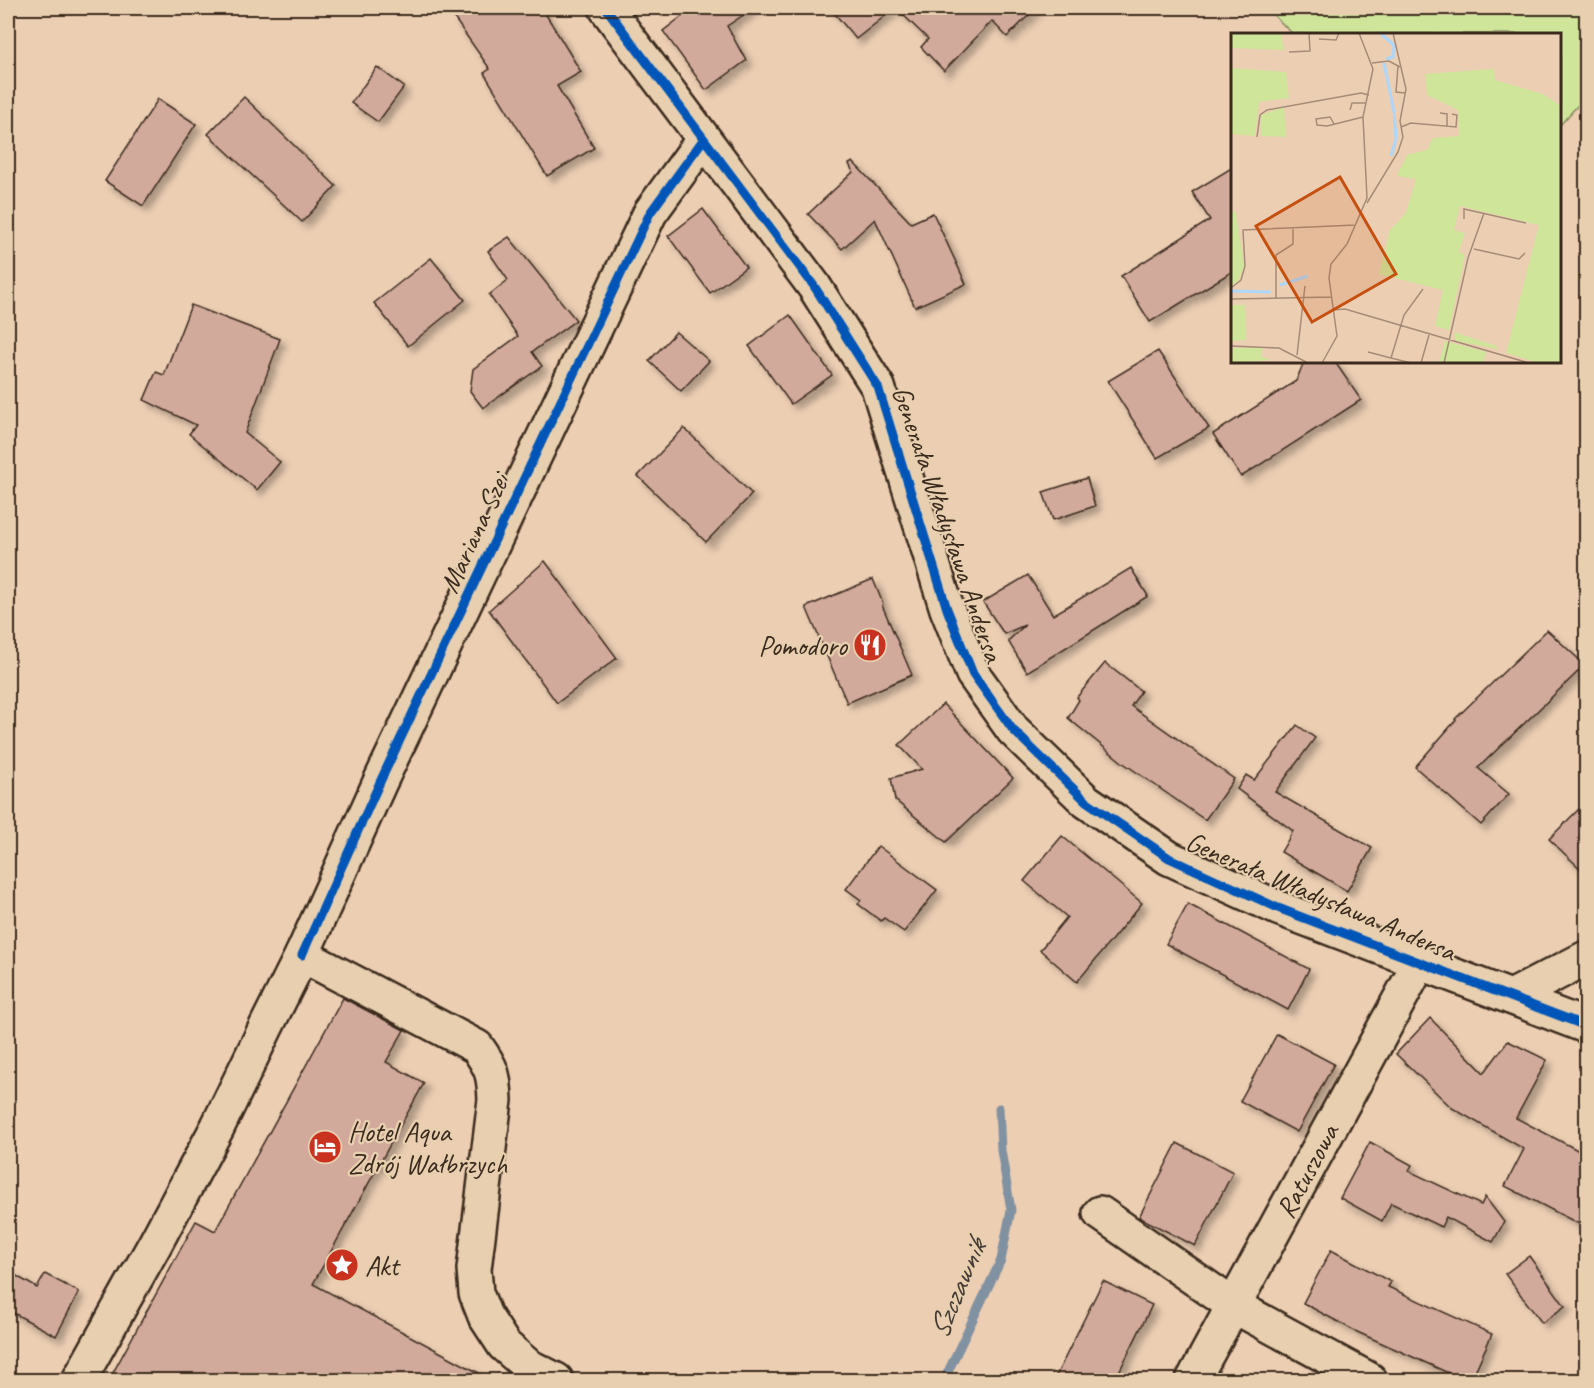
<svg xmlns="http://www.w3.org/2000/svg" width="1594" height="1388" font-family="Caveat,sans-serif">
  <defs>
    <filter id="shadow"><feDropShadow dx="5.5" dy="5.5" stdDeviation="3" flood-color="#0004"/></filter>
  </defs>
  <rect width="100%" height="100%" fill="#ecceb3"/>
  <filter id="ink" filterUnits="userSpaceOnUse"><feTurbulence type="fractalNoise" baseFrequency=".0167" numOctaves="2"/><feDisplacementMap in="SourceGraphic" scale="12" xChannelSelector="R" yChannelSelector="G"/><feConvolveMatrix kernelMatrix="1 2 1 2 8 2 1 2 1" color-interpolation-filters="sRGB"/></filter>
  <g filter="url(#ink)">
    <polygon fill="#cee59a" stroke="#84885c" stroke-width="1.5" points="1266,8 1586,8 1586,96 1560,125 1560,34 1293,34"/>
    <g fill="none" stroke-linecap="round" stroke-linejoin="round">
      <polyline stroke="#8091a1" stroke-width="9" points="944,1380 1001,1260 1011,1210 1001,1150 999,1108"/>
    </g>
    <g fill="#d1aa9c" stroke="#3b2a1e" stroke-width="1.5" filter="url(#shadow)">
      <polygon points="469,8 542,8 581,72 557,86 594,148 547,176 484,73 490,69 454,18"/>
      <polygon points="693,8 754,8 727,26 739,48 747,60 706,90 663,31"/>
      <polygon points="830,8 895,8 856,39"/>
      <polygon points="896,8 1036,8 1007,37 992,21 944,71 921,47 928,39"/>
      <polygon points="377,67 404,87 378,122 351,103"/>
      <polygon points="244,97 336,186 302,222 208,134"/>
      <polygon points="158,99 196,124 143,206 105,181"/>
      <polygon points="853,162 911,223 933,213 966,284 915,307 875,219 842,249 808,214 853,172 849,164"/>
      <polygon points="1233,167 1233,271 1150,322 1121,276 1210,220 1192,192"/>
      <polygon points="703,209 746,267 710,293 668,236"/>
      <polygon points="509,237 576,320 532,352 542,366 483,408 470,391 473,369 518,336 489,295 508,280 488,251"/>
      <polygon points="431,258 465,300 408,346 374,303"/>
      <polygon points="191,305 280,339 245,433 280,462 257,490 189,434 196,425 144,400 156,372 164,375"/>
      <polygon points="790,315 832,375 791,404 749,346"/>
      <polygon points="676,332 709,361 681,391 649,361"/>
      <polygon points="1158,351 1209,428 1157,458 1108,381"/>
      <polygon points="1304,362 1335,362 1361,400 1241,477 1213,434 1296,381"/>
      <polygon points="684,428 752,494 706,542 638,476"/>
      <polygon points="1087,478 1095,506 1053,520 1043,492"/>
      <polygon points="545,561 617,658 557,703 489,610"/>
      <polygon points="1131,568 1148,596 1027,672 1008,641 1025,625 1004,634 983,602 1028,575 1053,615"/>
      <polygon points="873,579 883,604 882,605 912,675 847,703 806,607"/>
      <polygon points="1547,630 1585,665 1478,768 1509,794 1481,825 1415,767 1456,720 1455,719"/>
      <polygon points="1105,663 1141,691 1131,706 1234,779 1205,820 1122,762 1068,718 1079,700 1077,697"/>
      <polygon points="943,704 1013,778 946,842 895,800 891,778 922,769 899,745"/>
      <polygon points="1297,725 1315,738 1275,792 1372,848 1347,891 1281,852 1293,831 1237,789 1246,775 1254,780"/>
      <polygon points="1587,801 1587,875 1549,839"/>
      <polygon points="1062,836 1142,903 1077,982 1040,950 1067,917 1024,881"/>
      <polygon points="878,846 937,890 904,932 884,918 881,921 858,904 861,900 846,889"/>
      <polygon points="1188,904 1309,969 1288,1010 1166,944"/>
      <polygon points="343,998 404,1030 386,1062 424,1083 313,1284 492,1380 109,1380 196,1221 215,1231"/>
      <polygon points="1430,1018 1484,1073 1508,1041 1547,1060 1516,1118 1587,1155 1587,1228 1505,1186 1524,1149 1452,1108 1396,1054"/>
      <polygon points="1277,1034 1334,1064 1297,1132 1240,1101"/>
      <polygon points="1370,1142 1412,1165 1409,1171 1481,1205 1485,1197 1504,1222 1493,1242 1446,1217 1441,1227 1391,1203 1382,1221 1340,1198"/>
      <polygon points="1177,1143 1233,1172 1195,1246 1139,1217"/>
      <polygon points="1331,1250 1391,1282 1388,1287 1492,1334 1471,1380 1464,1380 1355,1331 1303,1303"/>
      <polygon points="1529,1256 1565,1306 1542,1323 1505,1274"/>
      <polygon points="8,1271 37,1288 45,1274 79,1292 56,1336 8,1310"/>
      <polygon points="1103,1281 1152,1305 1115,1380 1054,1380"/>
    </g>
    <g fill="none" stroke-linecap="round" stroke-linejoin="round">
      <defs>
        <g id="minor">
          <polyline points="606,8 814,286 878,387 947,609 973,674 1013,730 1086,801 1169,858 1278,908 1586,1026"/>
          <path d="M302,955l175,92c15,21 17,27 18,53l-21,169 2,24 9,23 19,29 24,21 28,14"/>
          <polyline points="1511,997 1586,958"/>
          <polyline points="1100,1213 1234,1306 1370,1380"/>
          <polyline points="79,1380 155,1244 217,1128 265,1029 302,955 380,782 650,213 703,140"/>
          <polyline points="1193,1380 1420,962"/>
        </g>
      </defs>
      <use href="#minor" stroke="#3b2a1e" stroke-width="38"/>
      <use href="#minor" stroke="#e7cfaf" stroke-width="33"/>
      <defs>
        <g id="cycleway">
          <polyline points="606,8 814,286 878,387 947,609 973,674 1013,730 1086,801 1169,858 1278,908 1586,1026"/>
          <polyline points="302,955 380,782 650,213 703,140"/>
        </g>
      </defs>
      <use href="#cycleway" stroke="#e7cfaf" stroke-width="13"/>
      <use href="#cycleway" stroke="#0057b8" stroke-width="9"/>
    </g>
  </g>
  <defs>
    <symbol id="restaurant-disc" viewBox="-11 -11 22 22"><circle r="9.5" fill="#c8321e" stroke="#e7cfaf"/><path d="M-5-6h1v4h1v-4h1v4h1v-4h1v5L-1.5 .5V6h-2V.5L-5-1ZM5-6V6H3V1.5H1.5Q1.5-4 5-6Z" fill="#fff"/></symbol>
    <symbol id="hotel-disc" viewBox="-11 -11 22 22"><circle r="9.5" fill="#c8321e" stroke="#e7cfaf"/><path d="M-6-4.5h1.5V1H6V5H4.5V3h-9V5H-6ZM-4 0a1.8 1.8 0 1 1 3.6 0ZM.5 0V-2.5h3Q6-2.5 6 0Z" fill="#fff"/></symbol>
    <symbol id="sight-disc" viewBox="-11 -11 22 22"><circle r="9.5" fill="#c8321e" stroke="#e7cfaf"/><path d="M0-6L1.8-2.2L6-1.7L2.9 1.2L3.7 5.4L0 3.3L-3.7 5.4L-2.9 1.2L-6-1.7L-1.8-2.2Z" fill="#fff"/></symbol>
  </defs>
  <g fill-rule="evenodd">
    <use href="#restaurant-disc" x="851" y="626" width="38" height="38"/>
    <use href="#hotel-disc" x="306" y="1128" width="38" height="38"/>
    <use href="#sight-disc" x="323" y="1246" width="38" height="38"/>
  </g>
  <g text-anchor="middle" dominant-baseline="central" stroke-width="4.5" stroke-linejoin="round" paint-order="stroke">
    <g font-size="28" fill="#3b2a1e" stroke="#e7cfaf">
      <text transform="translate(948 524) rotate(71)">Generała Władysława Andersa</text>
      <text transform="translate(474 533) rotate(-65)">Mariana Szei</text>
      <text transform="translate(1321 896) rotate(23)">Generała Władysława Andersa</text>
      <text transform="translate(1307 1171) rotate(-62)">Ratuszowa</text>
    </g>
    <g font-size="28" fill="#3b2a1e" stroke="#e7cfaf" text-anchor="start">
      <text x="847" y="645" text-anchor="end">Pomodoro</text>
      <text x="348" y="1131">Hotel Aqua<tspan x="348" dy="32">Zdrój Wałbrzych</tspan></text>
      <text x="365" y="1265">Akt</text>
    </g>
    <g font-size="30" font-style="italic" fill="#463b34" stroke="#e7cfaf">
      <text transform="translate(957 1289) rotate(-67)">Szczawnik</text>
    </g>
  </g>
  <g transform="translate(1231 33)">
    <rect width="330" height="330" fill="#ecceb3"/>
    <path d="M0,0h50l3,17 -53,-2zM0,35l55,4 3,26 -30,4 -4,34 -24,-2zM263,36l1,11 48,14 18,12v257h-22l-33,-10 33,-128 -79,-19 -6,24 11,3 -6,19 6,3 -16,75 -14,-4 8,-36 -64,-16 11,-44 16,-17 10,-34 -19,-3 10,-21 20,-5 6,-12 26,-2 -1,-26 -31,-15 -2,-21zM53,74l2,30 -25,-1v-21zM0,178l5,1 8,53 -5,15 -8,6zM0,272h14l1,35 -15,1zM223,299l43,14 1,3 -42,-8zM214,308l41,11 -3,11h-44zM2,315h30l-2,8 9,4 -39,3z" fill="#cee59a"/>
    <path fill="none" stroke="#aed6f8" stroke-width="3" d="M149,0l14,12 -1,12 -7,2M153,30l10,49 2,27 -5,17M49,252l28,-9M0,258l40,1"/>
    <path fill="none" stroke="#a58c77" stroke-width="1.5" d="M88,6l17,1 3,-7M58,19l21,-1 -1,-18M141,30l17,-2 11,6M167,33l-2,26 9,1M119,77l2,-7h14M209,80l7,1v13M103,91l-4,-7 -14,2 1,6 10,1 36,-9M170,94l10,-4 45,4 1,-12 -5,-1M26,104l3,-22 7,-5 94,-17 8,2M136,170l31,-51 5,-15 -3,-16 6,-32 -13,-56M233,186v-10l62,14M243,216l45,10 6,-6M0,255l10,-8 4,-14 -2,-36 113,-5M45,265v-43l17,-11v-15M0,266l100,-2M102,277l12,-1 184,54M0,313l48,2 29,15M137,319l23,6M66,322l8,-69M91,330l15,-27 -8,-58 2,-14 16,-20 20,-46 -4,-81 10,-48 -14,-36M180,330l-20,-5 13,-43 19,-26M190,330l8,-28M213,330l24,-105 16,-45"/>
    <path fill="#c55010" fill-opacity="0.15" stroke="#c55010" stroke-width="3" d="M109,144l56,97 -84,48 -56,-96z"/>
    <rect width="330" height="330" fill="none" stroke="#3b2a1e" stroke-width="3"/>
  </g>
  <rect width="1594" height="1388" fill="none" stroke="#e7cfaf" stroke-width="30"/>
  <rect x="15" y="15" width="1564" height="1358" fill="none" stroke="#3b2a1e" stroke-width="2" filter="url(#ink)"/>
</svg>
